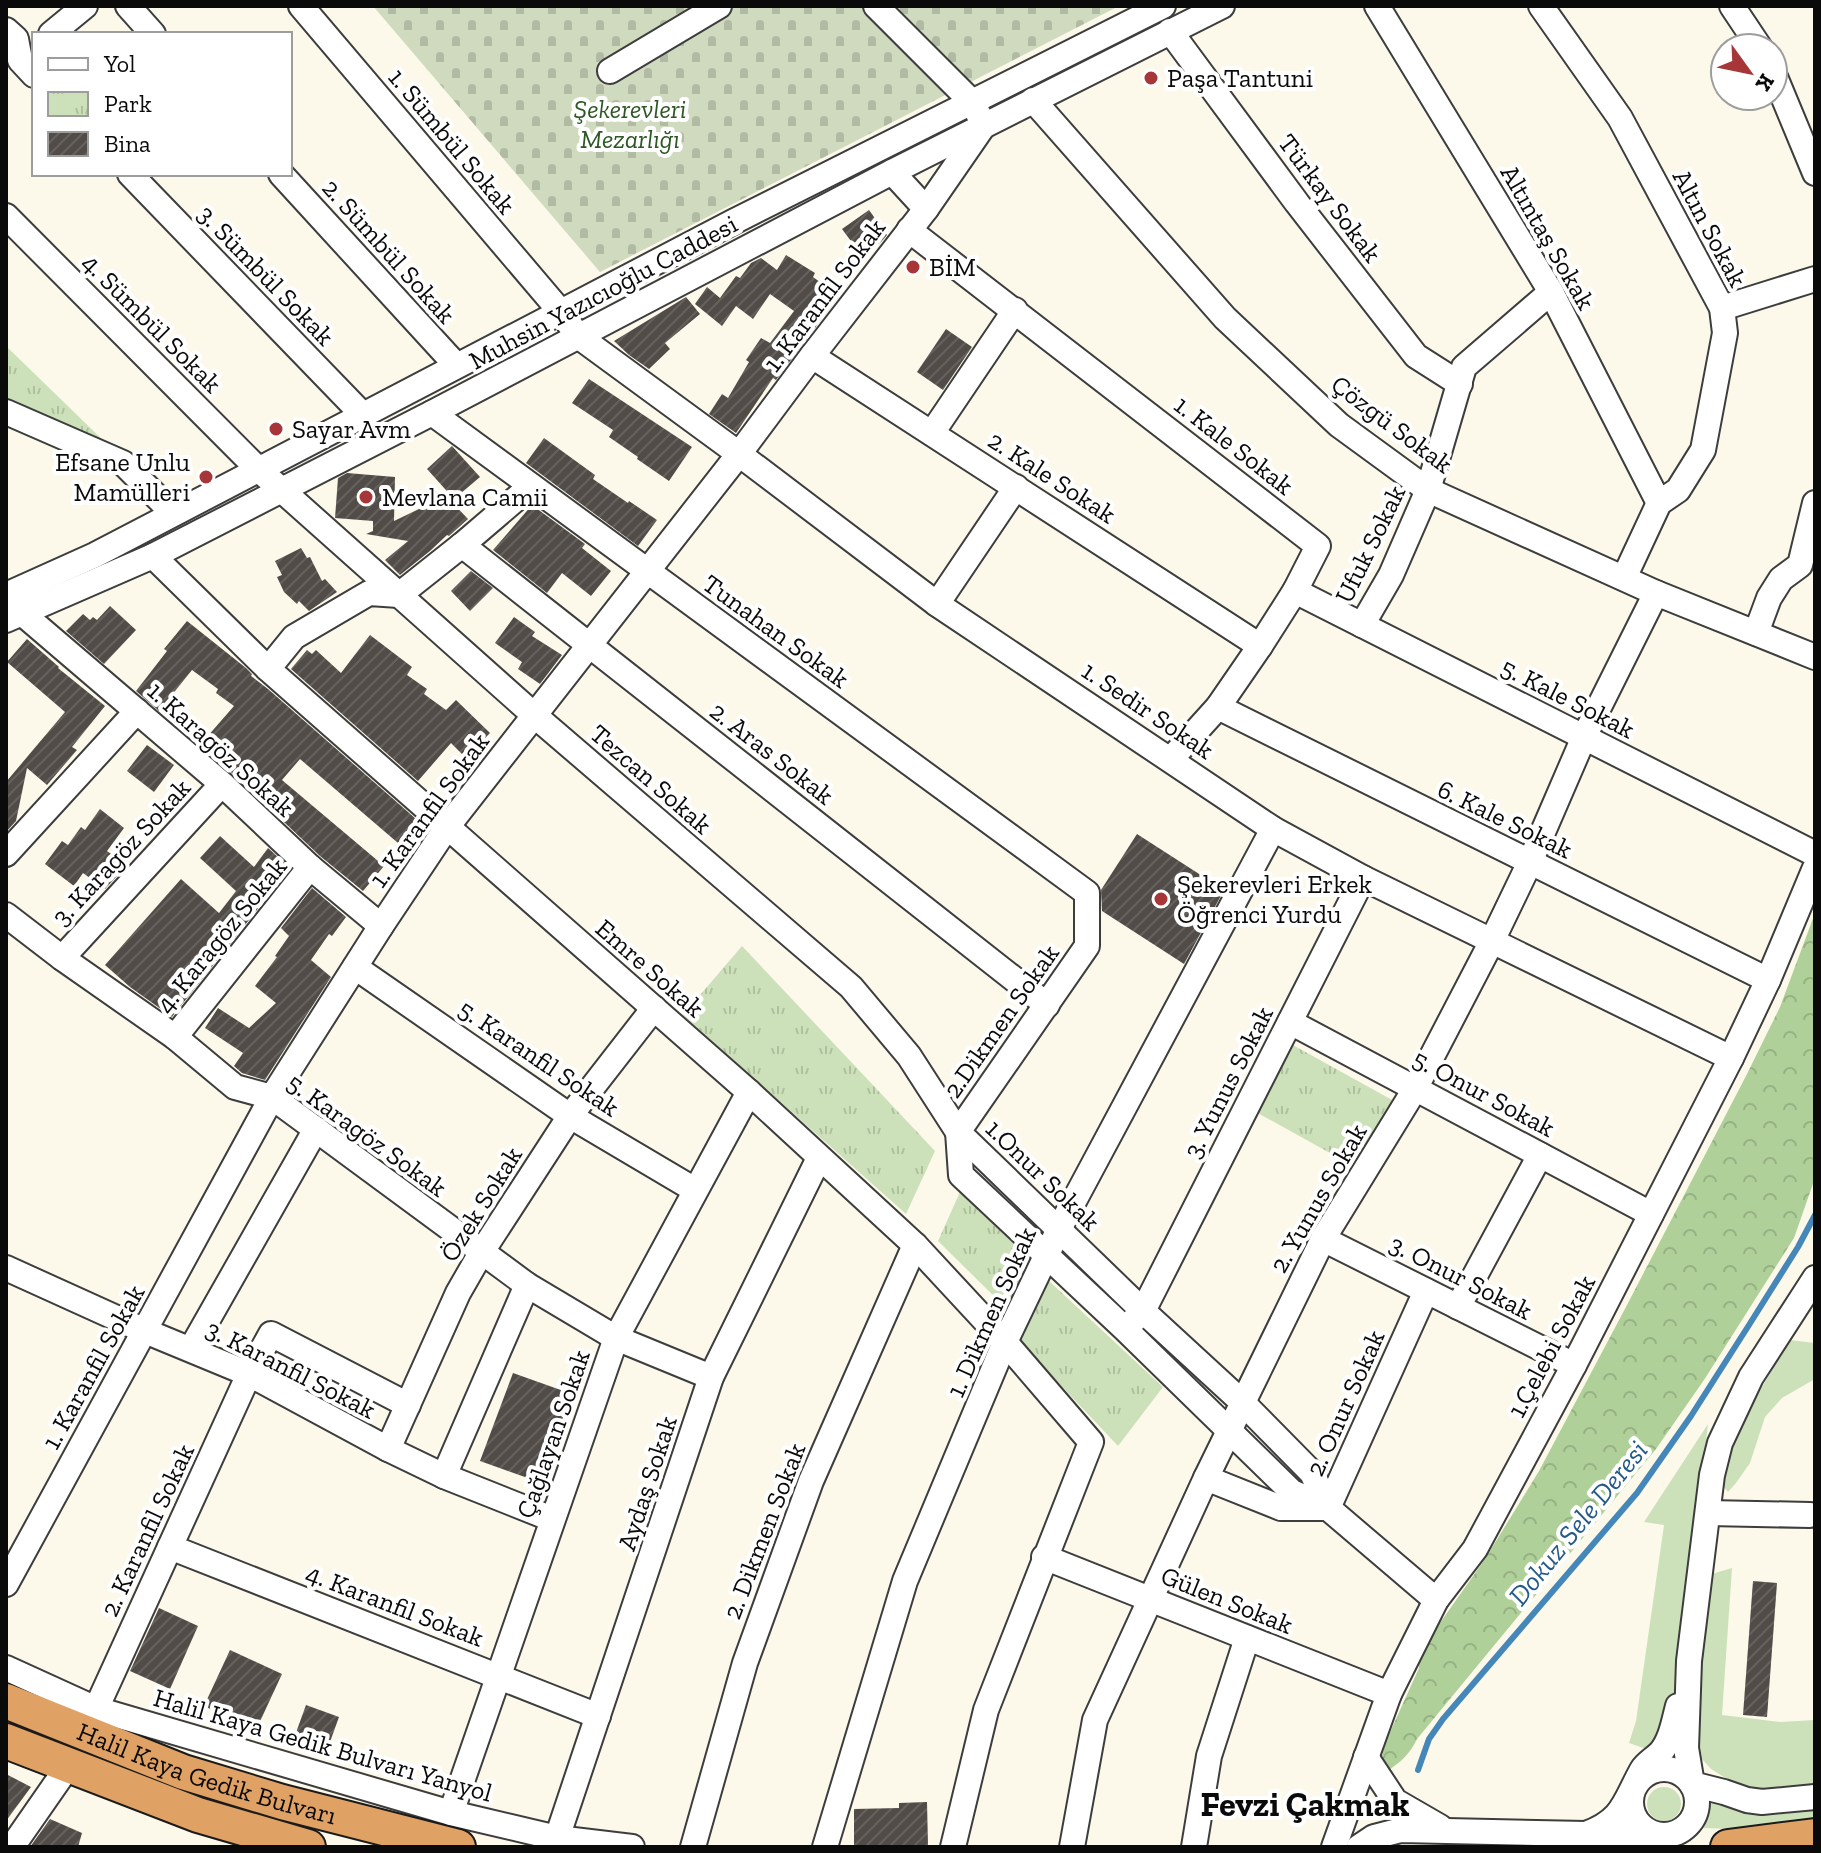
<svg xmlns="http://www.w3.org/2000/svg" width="1821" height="1853" font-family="'Zilla Slab',serif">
  <defs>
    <pattern id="forest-crowns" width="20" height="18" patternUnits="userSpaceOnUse" patternTransform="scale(2)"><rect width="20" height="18" fill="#b0d09a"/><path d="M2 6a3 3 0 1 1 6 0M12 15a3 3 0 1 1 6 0" fill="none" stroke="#96b183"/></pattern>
    <pattern id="cemetery-stones" width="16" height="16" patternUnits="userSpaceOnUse" patternTransform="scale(2)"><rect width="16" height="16" fill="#d0dabf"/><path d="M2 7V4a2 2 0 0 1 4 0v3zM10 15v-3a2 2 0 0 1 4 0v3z" fill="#b1baa3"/></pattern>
    <pattern id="park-tufts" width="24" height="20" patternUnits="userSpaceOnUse" patternTransform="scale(2)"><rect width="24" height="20" fill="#cce1b9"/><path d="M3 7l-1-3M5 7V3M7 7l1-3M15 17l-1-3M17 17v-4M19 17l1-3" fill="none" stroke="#aec09e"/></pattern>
    <pattern id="building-hatch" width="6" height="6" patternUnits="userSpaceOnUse" patternTransform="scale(2)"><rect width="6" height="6" fill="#514c48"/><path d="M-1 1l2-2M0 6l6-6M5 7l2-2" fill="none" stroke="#65615e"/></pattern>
  </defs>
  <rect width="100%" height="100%" fill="#fcf9ea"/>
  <g fill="#cce1b9">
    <path d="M1790,1340l25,3v36l-33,19 -17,19 -15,46 -14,20 -8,9c-1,-2 -3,-3 -4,-5 -10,-22 52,-125 66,-147z"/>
    <polygon points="1708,1424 1678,1689 1652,1751 1629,1743 1636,1721 1664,1525 1644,1522"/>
    <polygon points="1732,1568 1722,1715 1780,1722 1815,1720 1815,1786 1771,1793 1752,1788 1732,1782 1711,1769 1702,1759 1693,1733 1708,1575"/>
    <circle cx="1664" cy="1804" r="17"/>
    <polygon points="1713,1799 1763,1813 1784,1814 1815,1808 1815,1821 1732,1829 1702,1828"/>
  </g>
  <path fill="url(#forest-crowns)" d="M1815,913v265l-21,60 -90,142 -48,69 -239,290c-7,15 -16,23 -30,32l-5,-16 5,-16 32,-71v-7l16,-31 50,-71 54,-88 88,-166 120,-231 33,-67z"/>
  <polygon fill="url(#cemetery-stones)" points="373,6 1119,6 600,272"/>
  <g fill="url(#park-tufts)">
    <polygon points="6,346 111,448 9,401 6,397"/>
    <polygon points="742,946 935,1151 906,1214 683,1015"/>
    <polygon points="1291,1044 1394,1101 1357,1168 1254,1111"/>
    <polygon points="960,1192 1033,1256 1008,1310 938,1241"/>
    <polygon points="1048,1280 1163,1387 1118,1446 1018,1340"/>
  </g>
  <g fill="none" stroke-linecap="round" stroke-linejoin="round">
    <polyline stroke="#4687b9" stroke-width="6" points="1418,1770 1429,1739 1443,1719 1637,1493 1691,1416 1749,1325 1798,1247 1815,1215"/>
  </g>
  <g fill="url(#building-hatch)">
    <polygon points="869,210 887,235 881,242 862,256 842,229"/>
    <polygon points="786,255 815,273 813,277 839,296 776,380 773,378 736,433 709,414 722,394 728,398 749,362 746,360 761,338 770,343 794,311 770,294 753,319 736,306 722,326 695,304 707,287 720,298 736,276 740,278 751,263 761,258 777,270"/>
    <polygon points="686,297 700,314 665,343 670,349 649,369 629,355 614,341"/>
    <polygon points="946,329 972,347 943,390 917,372"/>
    <polygon points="589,379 692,447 669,481 637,459 638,457 609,437 613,430 572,403"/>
    <polygon points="544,438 595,475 593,479 628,503 629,501 657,520 638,546 526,463"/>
    <polygon points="452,446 480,477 454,499 427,469"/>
    <polygon points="347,473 395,477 394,521 446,496 468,519 449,536 447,535 430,551 400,575 385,560 408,541 366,534 373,531 373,521 335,518 338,478"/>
    <polygon points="532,505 585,544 582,548 611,571 591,596 562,573 547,593 493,550"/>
    <polygon points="301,548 307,558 310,557 322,581 325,579 337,592 309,611 299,601 297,604 284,592 277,577 282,575 275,561"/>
    <polygon points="471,571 493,588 470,611 451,591"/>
    <polygon points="110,606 136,630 104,664 66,631 83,614 90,620 93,617 97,620"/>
    <polygon points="514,617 535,632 532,636 562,655 540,684 518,669 522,662 495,643"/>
    <polygon points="187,621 246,668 252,674 251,676 268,689 416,819 398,843 300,759 282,780 384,866 363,891 320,856 232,773 200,745 234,706 216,693 218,689 192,670 159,711 136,691 167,651 164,649"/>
    <polygon points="370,635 412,667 407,675 427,689 424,694 446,710 456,700 490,733 466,758 451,743 418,781 291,669 307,650 312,654 316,650 341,673"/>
    <polygon points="27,639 59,667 58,668 105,706 72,747 77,750 47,785 27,768 16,821 6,832 6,782 65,712 7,662"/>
    <polygon points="147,745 174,765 154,792 127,771"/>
    <polygon points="100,809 124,828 107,851 127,865 105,889 83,873 74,886 45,864 62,841 68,845 81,827 85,830"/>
    <polygon points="1137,834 1224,890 1184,964 1102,911 1101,890"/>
    <polygon points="220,836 254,867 268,848 290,868 172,1017 130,987 105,965 181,879 219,913 236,891 200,858"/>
    <polygon points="312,888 346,917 332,936 329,934 311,960 331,977 265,1080 242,1073 234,1066 243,1053 205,1028 218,1008 249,1028 276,1003 255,986 277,957 275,956 289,936 281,928"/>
    <polygon points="513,1373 572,1394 539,1482 480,1461"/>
    <polygon points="1753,1581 1777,1583 1767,1717 1743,1715"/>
    <polygon points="159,1608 198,1626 170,1689 130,1671"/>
    <polygon points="230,1650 282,1674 256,1730 204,1706"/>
    <polygon points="306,1705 339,1717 326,1753 293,1741"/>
    <polygon points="6,1774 31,1787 6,1821"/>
    <polygon points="927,1802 928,1845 854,1847 854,1809 899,1808 899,1803"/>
    <polygon points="50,1819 82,1833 78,1847 30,1847"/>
  </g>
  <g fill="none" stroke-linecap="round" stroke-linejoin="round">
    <defs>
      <g id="minor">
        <polyline points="128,6 153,34"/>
        <polyline points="301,6 560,311 578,336 739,454 937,604 1273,829 1363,878 1731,1058"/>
        <polyline points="1377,6 1551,292 1659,503"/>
        <polyline points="1541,6 1620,118 1722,308 1725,333 1703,450 1678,490 1659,503 1624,578"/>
        <polyline points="1732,6 1760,48"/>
        <polyline points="6,30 16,39 20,60 34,75"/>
        <polyline points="1170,31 1297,203 1416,356 1460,384"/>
        <polyline points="51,34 85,6"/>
        <polyline points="610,71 719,6"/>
        <polyline points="1773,72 1815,173"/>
        <polyline points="1033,100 1225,318 1339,425 1428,490 1656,593 1815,657"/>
        <polyline points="892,172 926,209"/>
        <polyline points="130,174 362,414"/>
        <polyline points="281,174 456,365"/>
        <polyline points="6,216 258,469 534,715 851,987 909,1056 958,1132 1143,1311 1242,1402 1312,1473 1328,1508 1436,1600"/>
        <polyline points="909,230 1318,546 1295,591 1260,646 1218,707 1171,759"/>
        <polyline points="1722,308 1815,279"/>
        <polyline points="812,356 1260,646"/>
        <polyline points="6,412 123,463 173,513"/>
        <polyline points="432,413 1087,893 1087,946 958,1132"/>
        <polyline points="932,433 1015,310"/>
        <polyline points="462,545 1047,1005"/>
        <polyline points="153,556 268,669 749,1092 915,1245 1005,1342 1091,1442 986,1710 953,1847"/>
        <polyline points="1295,591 1815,854"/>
        <polyline points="6,595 95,555 733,222 1163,6"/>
        <polyline points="937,604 1016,487"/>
        <polyline points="23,614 222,784 310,867 381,926"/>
        <polyline points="6,620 153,556 432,413 892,172 1222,6"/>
        <polyline points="1362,625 1391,575 1428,490 1464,367 1551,292"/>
        <polyline points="1756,633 1769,598 1781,579 1800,565 1815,503"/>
        <polyline points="268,669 294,637 369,593 399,595 462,545 531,486"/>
        <polyline points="1218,707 1768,980"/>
        <polyline points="6,854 137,711"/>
        <polyline points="6,915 62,958 175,1037 235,1087 272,1097 527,1285 616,1338 711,1377"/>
        <polyline points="62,958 222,784"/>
        <polyline points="355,967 570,1116 695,1190"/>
        <polyline points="1290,1022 1651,1214"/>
        <polyline points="175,1037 310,867"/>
        <polyline points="958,1132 961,1175 1125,1329 1292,1492 1328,1508"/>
        <polyline points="1323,1239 1574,1365"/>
        <polyline points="6,1268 145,1331 249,1374 388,1449 444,1476 552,1519"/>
        <polyline points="1815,1278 1751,1377 1720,1443 1712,1475 1689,1661 1686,1748 1692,1784 1724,1792 1747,1800 1762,1802 1815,1797"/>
        <polyline points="1458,1307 1540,1155"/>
        <polyline points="1134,1320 1143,1311 1363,878"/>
        <polyline points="191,1349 316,1129"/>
        <polyline points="388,1449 458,1293 481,1253 570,1116 654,1008"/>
        <polyline points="444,1476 527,1285"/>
        <polyline points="1206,1478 1281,1508 1328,1508 1426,1291"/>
        <polyline points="1708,1513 1810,1515"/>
        <polyline points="170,1547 598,1716"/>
        <polyline points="1044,1557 1389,1694"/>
        <polyline points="6,1584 272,1097 381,926 447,827 739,454 812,356 926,209 984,125 972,102 876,6"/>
        <polyline points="6,1668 96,1709 451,1813 557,1838 632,1847"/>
        <polyline points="96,1709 249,1374 271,1334 408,1405"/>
        <polyline points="1366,1757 1395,1801 1440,1827"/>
        <circle cx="1664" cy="1802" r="33"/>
        <polyline points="451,1813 616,1338 749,1092"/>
        <path d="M1660,1835l-74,-1c38,-14 38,-32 56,-64 4,-7 12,-11 18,-17 11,-12 14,-32 18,-47"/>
        <polyline points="557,1838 711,1377 819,1158"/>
        <polyline points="12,1847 69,1765"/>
        <polyline points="693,1847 745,1663 811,1481 915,1245"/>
        <polyline points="825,1847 905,1581 1005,1342 1059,1229 1273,829"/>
        <polyline points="1072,1847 1095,1720 1206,1478 1323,1239 1415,1089 1492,941 1530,862 1584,737 1656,593"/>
        <polyline points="1194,1847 1209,1756 1247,1638"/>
        <polyline points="1334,1847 1389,1694 1436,1600 1475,1549 1574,1365 1731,1058 1768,980 1815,868"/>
        <polyline points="1359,1847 1374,1837 1401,1830 1586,1834"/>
      </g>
      <g id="highway">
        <path id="s1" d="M6,1701l177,71 99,30 176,45"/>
        <polyline points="6,1741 198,1815 308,1847"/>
        <polyline points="1728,1847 1815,1836"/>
      </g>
    </defs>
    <use href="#minor" stroke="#3d3d3d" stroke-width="28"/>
    <use href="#highway" stroke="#1b1b1b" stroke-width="38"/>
    <use href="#minor" stroke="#fff" stroke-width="24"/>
    <use href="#highway" stroke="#e0a164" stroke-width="34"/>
  </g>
  <g fill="#a63637" stroke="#fff" stroke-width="3">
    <circle cx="1151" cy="78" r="8"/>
    <circle cx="913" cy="267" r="8"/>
    <circle cx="276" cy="429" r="8"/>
    <circle cx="206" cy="477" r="8"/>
    <circle cx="366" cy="497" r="8"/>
    <circle cx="1161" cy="899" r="8"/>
  </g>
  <g text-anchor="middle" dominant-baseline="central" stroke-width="8" stroke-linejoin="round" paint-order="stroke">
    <g font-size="26" fill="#0a0a0a" stroke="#fff" text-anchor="start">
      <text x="1167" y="78">Paşa Tantuni</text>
      <text x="929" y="267">BİM</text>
      <text x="292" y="429">Sayar Avm</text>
      <text x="190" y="462" text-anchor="end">Efsane Unlu<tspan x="190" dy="30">Mamülleri</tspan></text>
      <text x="382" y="497">Mevlana Camii</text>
      <text x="1177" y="884">Şekerevleri Erkek<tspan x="1177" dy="30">Öğrenci Yurdu</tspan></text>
    </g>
    <g font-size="26" font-style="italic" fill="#2d5724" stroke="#fff">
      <text x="630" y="109">Şekerevleri<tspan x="630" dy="30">Mezarlığı</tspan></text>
    </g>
    <g font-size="26" fill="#0a0a0a" stroke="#fff">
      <text transform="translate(452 141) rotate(50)">1. Sümbül Sokak</text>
      <text transform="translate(1330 198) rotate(53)">Türkay Sokak</text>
      <text transform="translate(1710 228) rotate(62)">Altın Sokak</text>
      <text transform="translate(1548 237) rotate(60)">Altıntaş Sokak</text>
      <text transform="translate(389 251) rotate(48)">2. Sümbül Sokak</text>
      <text transform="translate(266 275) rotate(46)">3. Sümbül Sokak</text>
      <text transform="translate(603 292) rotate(-28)">Muhsin Yazıcıoğlu Caddesi</text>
      <text transform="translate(824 295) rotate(-53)">1. Karanfil Sokak</text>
      <text transform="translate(152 323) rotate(45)">4. Sümbül Sokak</text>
      <text transform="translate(1392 424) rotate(37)">Çözgü Sokak</text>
      <text transform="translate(1234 445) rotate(38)">1. Kale Sokak</text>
      <text transform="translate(1052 477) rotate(33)">2. Kale Sokak</text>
      <text transform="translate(1370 544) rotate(-64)">Ufuk Sokak</text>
      <text transform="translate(776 631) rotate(36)">Tunahan Sokak</text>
      <text transform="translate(1568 698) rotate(27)">5. Kale Sokak</text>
      <text transform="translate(1148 710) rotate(34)">1. Sedir Sokak</text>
      <text transform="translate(221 749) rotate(42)">1. Karagöz Sokak</text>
      <text transform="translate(772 753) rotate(38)">2. Aras Sokak</text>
      <text transform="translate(651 779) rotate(41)">Tezcan Sokak</text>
      <text transform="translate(429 810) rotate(-54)">1. Karanfil Sokak</text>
      <text transform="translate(1505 819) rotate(26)">6. Kale Sokak</text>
      <text transform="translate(121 852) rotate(-47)">3. Karagöz Sokak</text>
      <text transform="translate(221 935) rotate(-51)">4. Karagöz Sokak</text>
      <text transform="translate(650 968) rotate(41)">Emre Sokak</text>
      <text transform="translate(1001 1021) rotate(-55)">2.Dikmen Sokak</text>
      <text transform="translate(539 1058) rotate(34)">5. Karanfil Sokak</text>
      <text transform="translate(1228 1082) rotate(-63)">3. Yunus Sokak</text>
      <text transform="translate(1484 1093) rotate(28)">5. Onur Sokak</text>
      <text transform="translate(367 1135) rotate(36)">5. Karagöz Sokak</text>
      <text transform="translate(1043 1175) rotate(44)">1.Onur Sokak</text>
      <text transform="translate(1318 1198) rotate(-60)">2. Yunus Sokak</text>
      <text transform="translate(481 1204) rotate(-58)">Özek Sokak</text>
      <text transform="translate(1461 1277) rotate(27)">3. Onur Sokak</text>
      <text transform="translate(991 1312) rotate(-66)">1. Dikmen Sokak</text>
      <text transform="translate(1551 1346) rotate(-62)">1.Çelebi Sokak</text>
      <text transform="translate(93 1367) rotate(-61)">1. Karanfil Sokak</text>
      <text transform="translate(291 1369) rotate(27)">3. Karanfil Sokak</text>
      <text transform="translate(1345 1403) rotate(-66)">2. Onur Sokak</text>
      <text transform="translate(553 1434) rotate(-71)">Çağlayan Sokak</text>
      <text transform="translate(647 1483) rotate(-72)">Aydaş Sokak</text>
      <text transform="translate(147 1530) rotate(-65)">2. Karanfil Sokak</text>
      <text transform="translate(764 1531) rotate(-69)">2. Dikmen Sokak</text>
      <text transform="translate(1227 1600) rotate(22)">Gülen Sokak</text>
      <text transform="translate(395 1605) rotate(21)">4. Karanfil Sokak</text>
      <text transform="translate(323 1745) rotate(16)">Halil Kaya Gedik Bulvarı Yanyol</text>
      <text stroke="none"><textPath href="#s1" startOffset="214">Halil Kaya Gedik Bulvarı</textPath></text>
    </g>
    <g font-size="28" font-style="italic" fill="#255a89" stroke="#fff">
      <text transform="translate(1578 1523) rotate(-51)">Dokuz Sele Deresi</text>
    </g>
    <g font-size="34" font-weight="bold" fill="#0a0a0a" stroke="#fff">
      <text x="1305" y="1804">Fevzi Çakmak</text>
    </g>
  </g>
  <rect width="1821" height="1853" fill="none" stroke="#0a0a0a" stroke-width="16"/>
  <rect x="32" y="32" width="260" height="144" fill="#ffffff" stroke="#9d9d9d" stroke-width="2"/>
  <rect x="48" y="58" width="40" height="12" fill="#ffffff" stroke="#9d9d9d" stroke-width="2"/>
  <text x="104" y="72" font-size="24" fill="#0a0a0a">Yol</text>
  <rect x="48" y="92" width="40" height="24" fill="url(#park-tufts)" stroke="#9d9d9d" stroke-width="2"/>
  <text x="104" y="112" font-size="24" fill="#0a0a0a">Park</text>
  <rect x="48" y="132" width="40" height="24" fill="url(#building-hatch)" stroke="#9d9d9d" stroke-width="2"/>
  <text x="104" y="152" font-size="24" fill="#0a0a0a">Bina</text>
  <g transform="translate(1749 72) rotate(123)"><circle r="38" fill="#ffffff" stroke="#9d9d9d" stroke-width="2"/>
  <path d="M0-6L14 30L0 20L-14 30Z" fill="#a63637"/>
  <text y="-12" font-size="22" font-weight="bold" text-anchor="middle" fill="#0a0a0a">K</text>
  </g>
</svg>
